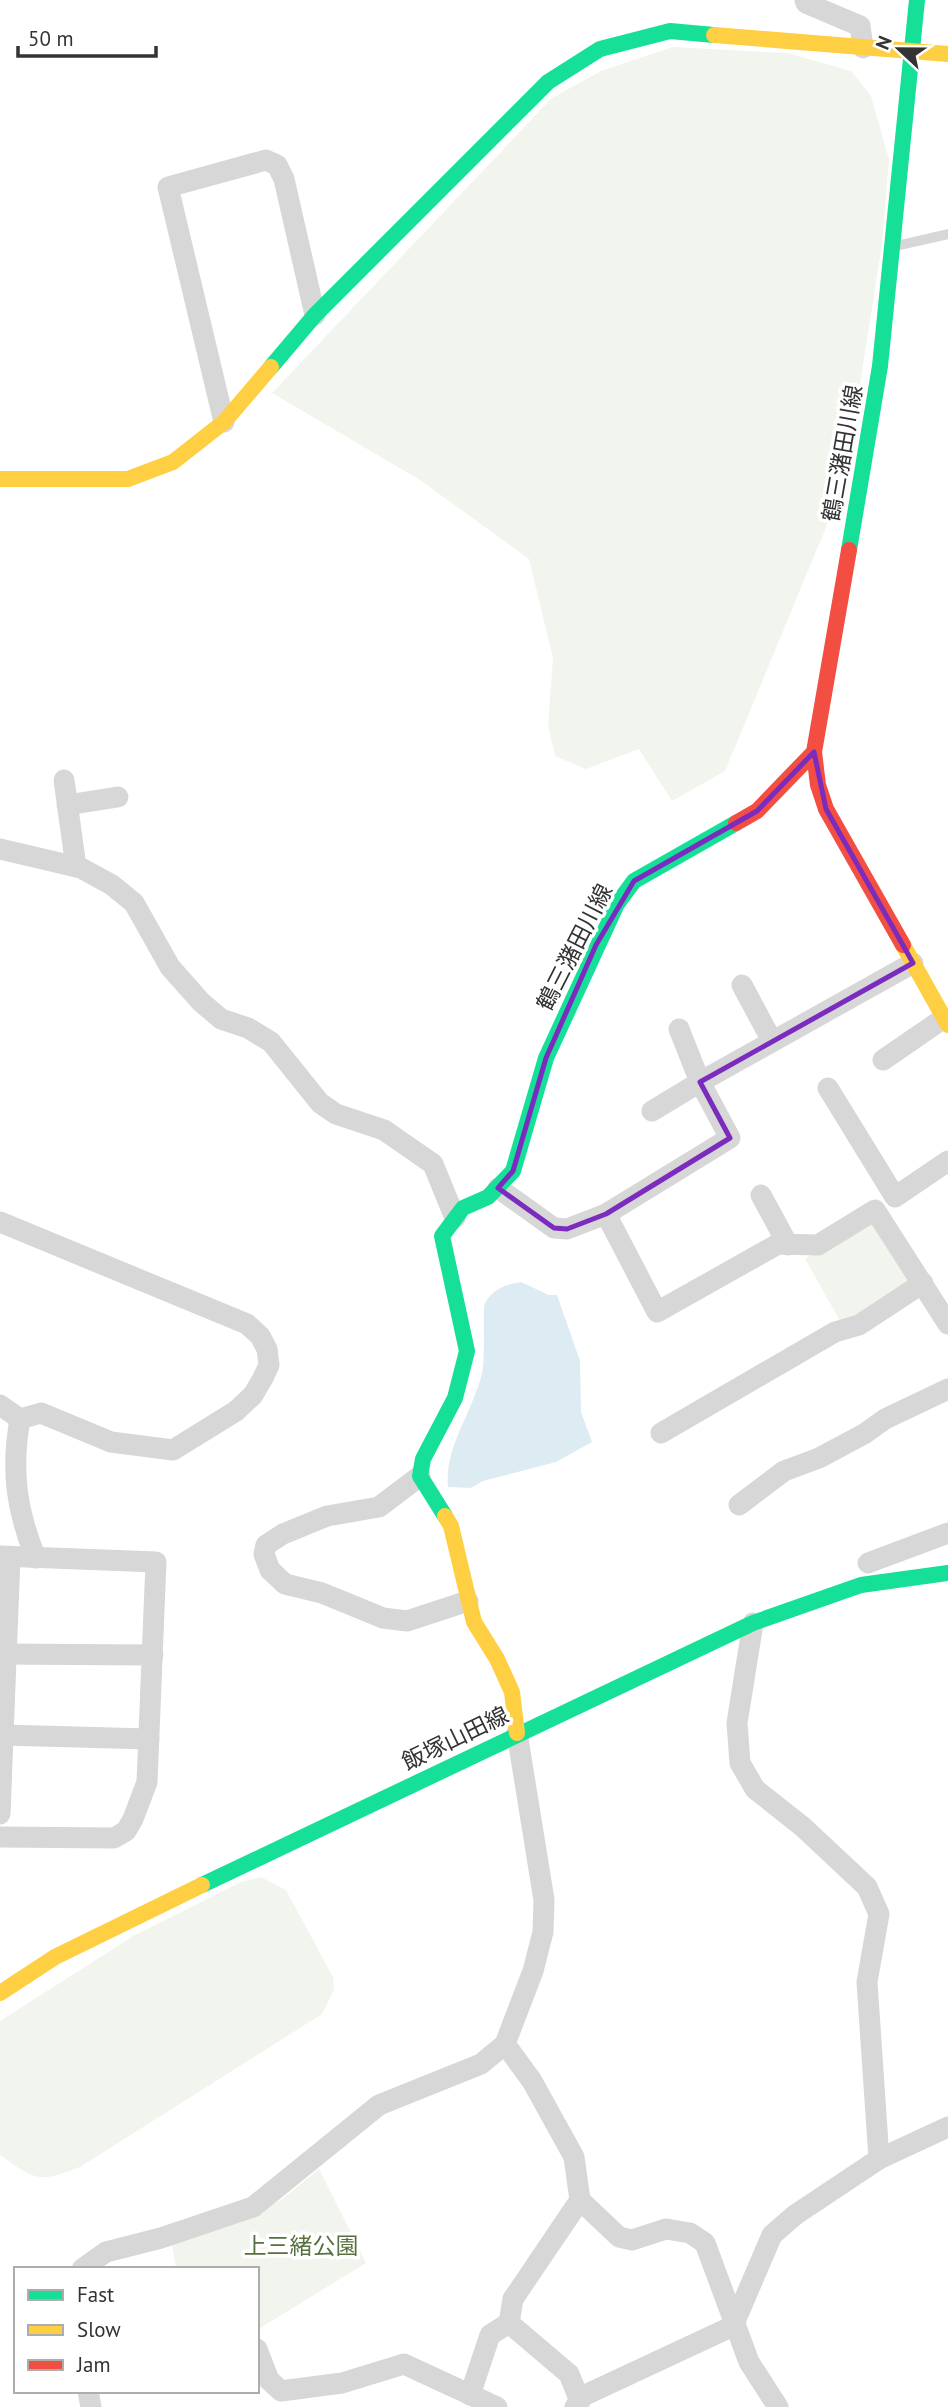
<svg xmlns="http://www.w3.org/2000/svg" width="948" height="2407" font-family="'PT Sans','Noto Sans JP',sans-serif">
  <rect width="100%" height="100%" fill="#fff"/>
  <g fill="#f1f5ed">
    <polygon points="673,47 787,53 851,71 871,96 889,160 882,244 854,423 832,513 725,771 672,801 639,749 586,769 555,756 548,725 553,658 529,559 420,480 272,393 552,98 601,71"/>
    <polygon points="874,1216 915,1282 842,1324 805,1259"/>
    <path d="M261,1877l25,13 47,87 1,13 -12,24 -242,153c-42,16 -43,14 -80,-12v-134l135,-86 106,-53z"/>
    <polygon points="319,2169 366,2263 257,2330 257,2269 176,2269 172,2244 252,2215 281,2200"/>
  </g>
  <path fill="#ddebf3" d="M521,1282l28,13h8l23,66 1,51 11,30 -36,20 -73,19 -12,7 -23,-1c-4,-40 25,-75 34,-114 4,-17 0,-63 3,-70 8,-14 21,-19 36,-21z"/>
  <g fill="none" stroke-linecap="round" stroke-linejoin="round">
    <polyline stroke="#d7d7d7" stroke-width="10" points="896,246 948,234"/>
    <g stroke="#d7d7d7" stroke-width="21">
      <polyline points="805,0 806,3 860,26 863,48"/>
      <polyline points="224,422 168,187 266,160 277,165 284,179 315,315"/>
      <polyline points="64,780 76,867"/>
      <polyline points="67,805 118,797"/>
      <polyline points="0,849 81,868 112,885 134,903 170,967 201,1002 221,1019 248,1028 271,1042 320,1103 336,1114 384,1130 433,1164 455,1218"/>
      <polyline points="742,985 772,1041"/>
      <polyline points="883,1060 944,1018"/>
      <polyline points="828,1088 895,1197 948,1161"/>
      <polyline points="652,1111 700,1082 679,1029"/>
      <polyline points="498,1188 554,1228 567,1229 606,1214 657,1312 778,1244 818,1245 875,1210 948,1324"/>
      <polyline points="761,1195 788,1245"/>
      <polyline points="606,1214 730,1138 700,1082 913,963"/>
      <polyline points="0,1222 247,1324 260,1336 267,1349 269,1365 263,1378 253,1395 236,1411 173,1450 111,1442 41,1413 20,1419 0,1405"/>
      <path d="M20,1419c-9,50 -4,91 16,139"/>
      <polyline points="661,1433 835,1332 859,1325 923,1283"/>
      <polyline points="420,1476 379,1507 327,1516 283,1534 266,1545 264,1554 270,1570 285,1584 322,1593 383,1618 407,1621 468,1601"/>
      <polyline points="739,1505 784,1471 819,1458 864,1434 885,1419 948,1389"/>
      <polyline points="0,1556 156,1562 147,1782 133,1819 126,1831 114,1838 0,1837"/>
      <polyline points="868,1563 948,1533"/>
      <polyline points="753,1623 737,1723 740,1763 755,1789 803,1827 867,1887 879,1914 867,1982 879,2159"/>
      <polyline points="0,1654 153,1655"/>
      <polyline points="3,1735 149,1739"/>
      <polyline points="0,1814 10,1557"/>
      <polyline points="505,2044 532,2081 574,2157 580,2200 619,2237 632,2240 666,2229 690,2233 705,2243 749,2362 778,2407"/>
      <polyline points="82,2269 106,2252 161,2238 253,2207 379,2105 481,2064 505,2044 533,1971 543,1932 544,1900 517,1733"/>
      <polyline points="257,2349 269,2380 281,2391 342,2383 404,2364 497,2407"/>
      <polyline points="88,2391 91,2407"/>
      <polyline points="470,2395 490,2335 509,2323"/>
      <polyline points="580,2401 569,2374 509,2323 513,2299 580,2200"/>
      <polyline points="575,2407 583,2396 733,2326 772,2235 795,2215 879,2159 948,2127"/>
    </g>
    <g stroke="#16e098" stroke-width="16">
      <polyline points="271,367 315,315 548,82 600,49 670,31 714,35"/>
      <polyline points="849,550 880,366 917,0"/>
      <polyline points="445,1516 420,1476 423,1459 455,1398 467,1351 442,1236 463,1208 488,1197 513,1171 546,1058 617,904 634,881 736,823"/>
      <polyline points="202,1885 753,1623 861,1585 948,1573"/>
    </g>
    <g stroke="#ffcf43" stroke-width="16">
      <polyline points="714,35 948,54"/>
      <polyline points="0,479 128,479 173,462 224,422 271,367"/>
      <polyline points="903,945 948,1025"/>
      <polyline points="445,1516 451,1526 474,1622 497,1659 512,1692 517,1733"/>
      <polyline points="0,1993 55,1957 202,1885"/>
    </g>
    <g stroke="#f24e42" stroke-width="16">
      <polyline points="814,752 818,785 826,809 903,945"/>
      <polyline points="736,823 757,811 814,752 849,550"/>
    </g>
  </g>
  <path fill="none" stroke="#7b2cbf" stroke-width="5" stroke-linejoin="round" d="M814,752l12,57 87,154 -213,119 30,56 -124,76 -39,15 -13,-1 -56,-40 15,-17 33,-113 50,-113 38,-64 123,-70z"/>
  <g text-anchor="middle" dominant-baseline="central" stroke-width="7" stroke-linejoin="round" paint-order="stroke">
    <g font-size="23" fill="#333" stroke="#fff">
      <text transform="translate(842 453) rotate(-80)">鶴三潴田川線</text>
      <text transform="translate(574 947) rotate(-63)">鶴三潴田川線</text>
      <text transform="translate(455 1738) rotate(-26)">飯塚山田線</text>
    </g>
    <g font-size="23" fill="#56703f" stroke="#fff">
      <text x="301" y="2245">上三緒公園</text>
    </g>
  </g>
  <rect x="14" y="2267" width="245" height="126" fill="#ffffff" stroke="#adadad" stroke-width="2"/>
  <rect x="28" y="2290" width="35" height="10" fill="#16e098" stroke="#adadad" stroke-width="2"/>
  <text x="77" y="2302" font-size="21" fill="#333333">Fast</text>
  <rect x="28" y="2325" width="35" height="10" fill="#ffcf43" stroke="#adadad" stroke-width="2"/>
  <text x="77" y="2337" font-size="21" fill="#333333">Slow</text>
  <rect x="28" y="2360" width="35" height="10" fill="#f24e42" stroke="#adadad" stroke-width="2"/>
  <text x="77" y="2372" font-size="21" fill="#333333">Jam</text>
  <g transform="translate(899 49) rotate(292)" stroke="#ffffff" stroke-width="5" paint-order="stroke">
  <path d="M0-5L12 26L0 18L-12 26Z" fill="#333333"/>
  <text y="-10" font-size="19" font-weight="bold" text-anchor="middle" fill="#333333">N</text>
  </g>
  <path d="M18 46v10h138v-10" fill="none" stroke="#333333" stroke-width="3.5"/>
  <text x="28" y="46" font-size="21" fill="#333333" stroke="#ffffff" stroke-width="5" paint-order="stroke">50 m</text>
</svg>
